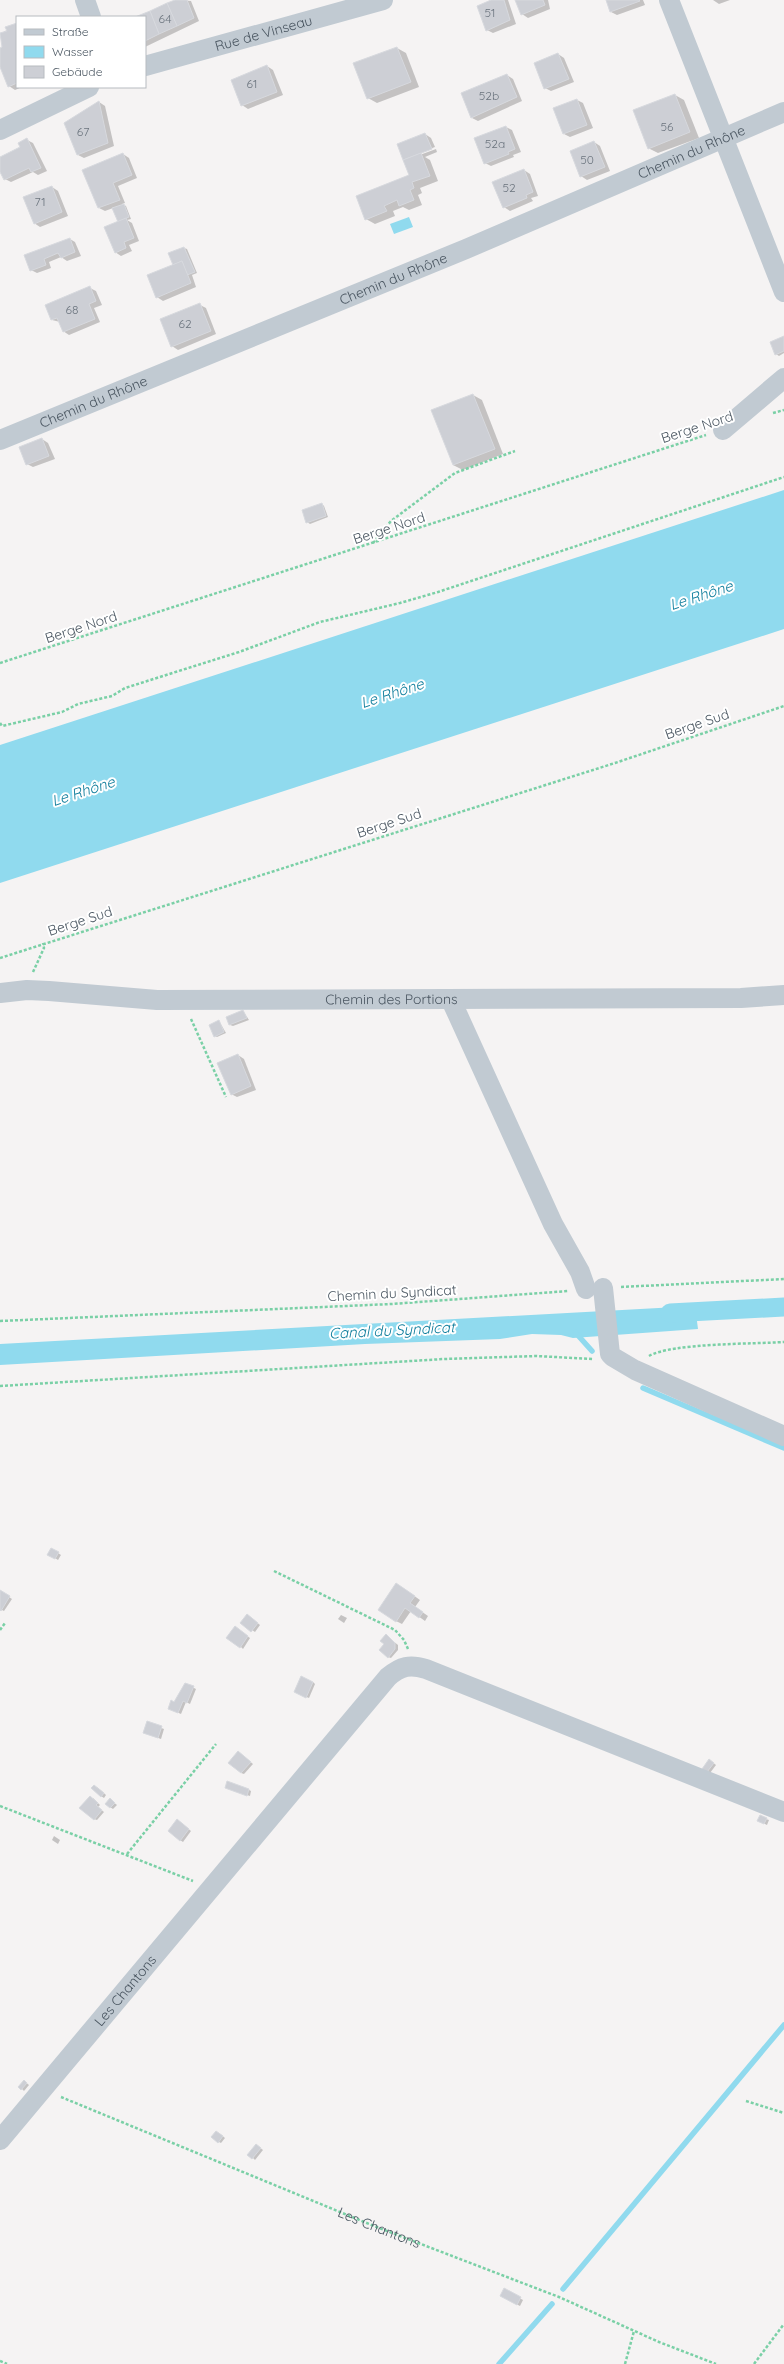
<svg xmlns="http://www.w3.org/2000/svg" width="784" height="2364" font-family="Quicksand,sans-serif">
  <rect width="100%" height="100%" fill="#f5f3f3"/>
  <g fill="#90daee">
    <polygon points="409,217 413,227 394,234 390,224"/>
    <polygon points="784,490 784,629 0,883 0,745"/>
    <polygon points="695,1306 698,1329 573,1338 561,1335 532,1334 500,1339 365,1344 0,1365 0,1344"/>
  </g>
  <g fill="#0003">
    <polygon points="180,0 191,1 199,21 145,47 145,17 138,17"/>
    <polygon points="494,0 508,0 516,24 493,33 487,30"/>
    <polygon points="516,0 548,0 550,9 528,18 522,14"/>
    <polygon points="607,0 643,0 645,5 617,15 611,12"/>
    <polygon points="713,0 730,0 719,4"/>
    <polygon points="17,24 17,87 22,87 15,90 9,86 0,60 0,49 3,48 0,34"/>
    <polygon points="397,48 406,53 419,87 377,103 368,98"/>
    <polygon points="558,54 564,58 574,82 551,91 545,88"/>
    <polygon points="267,66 273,70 283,95 248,109 242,105"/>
    <polygon points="507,75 513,79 522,101 478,121 472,118"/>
    <polygon points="675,95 684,100 699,138 658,153 648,148"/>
    <polygon points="577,100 583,103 593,128 570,137 564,134"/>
    <polygon points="99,102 105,106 114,146 84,158 78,155 66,124"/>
    <polygon points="506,127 512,130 521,152 513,155 514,157 491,166 485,163 476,139"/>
    <polygon points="425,134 431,138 435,147 406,158 406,160 436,149 437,152 425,157 430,160 438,181 420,188 422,193 418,195 422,205 409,210 403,207 393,211 395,216 375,224 366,219 357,196 410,175 398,145"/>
    <polygon points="27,140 33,143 47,171 38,175 33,172 11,182 5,179 0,169 0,158 21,148"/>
    <polygon points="594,142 600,146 610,171 587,180 581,176"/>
    <polygon points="123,154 129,158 137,178 118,186 125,203 122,204 126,206 131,219 127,220 132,223 139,241 129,245 132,251 121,256 115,252 119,222 113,208 105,211 99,208"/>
    <polygon points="524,170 530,174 538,196 531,198 533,201 510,211 504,207"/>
    <polygon points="52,187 58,191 68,216 40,227 34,223"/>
    <polygon points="70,239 75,242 81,256 67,261 61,257 49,262 51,268 37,273 31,270 26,256"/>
    <polygon points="184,248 187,249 197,273 192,275 196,287 163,301 157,297"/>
    <polygon points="90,288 96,291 102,305 94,308 100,322 69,335 63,331 60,322 52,320"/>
    <polygon points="200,305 206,308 216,334 178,350 172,346"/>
    <polygon points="784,337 784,353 779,356 776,354"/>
    <polygon points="473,395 482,400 503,454 463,470 453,465"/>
    <polygon points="42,439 48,443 55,459 33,467 27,464"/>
    <polygon points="322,504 324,506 328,517 310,524 307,522"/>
    <polygon points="243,1011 249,1020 233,1026 230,1025 227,1018"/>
    <polygon points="219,1021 226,1033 217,1037 215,1036"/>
    <polygon points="238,1055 244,1059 256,1090 237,1097 231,1094"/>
    <polygon points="52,1549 61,1555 58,1560 49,1554"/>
    <polygon points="403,1588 420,1600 415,1607 428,1616 425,1621 411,1611 402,1624 396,1621"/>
    <polygon points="0,1591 12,1599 4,1611 0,1609"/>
    <polygon points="341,1615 347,1618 344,1623 338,1619"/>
    <polygon points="250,1617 260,1625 255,1632 242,1623"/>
    <polygon points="237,1629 250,1638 243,1649 241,1647"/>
    <polygon points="388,1637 398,1645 398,1650 391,1658 388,1657"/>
    <polygon points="313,1682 315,1684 309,1698 297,1693"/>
    <polygon points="186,1684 196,1689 190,1704 186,1702 181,1714 172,1710"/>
    <polygon points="148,1723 164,1729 161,1739 144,1733"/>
    <polygon points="241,1754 253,1764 244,1774 241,1773"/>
    <polygon points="712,1762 716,1765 710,1773 704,1768"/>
    <polygon points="97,1787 106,1795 104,1798 101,1796"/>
    <polygon points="229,1789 249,1790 251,1791 250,1796"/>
    <polygon points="93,1798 100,1805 98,1807 104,1812 97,1820 94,1819"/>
    <polygon points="112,1801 117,1805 113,1809 110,1807"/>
    <polygon points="766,1819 769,1820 767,1825 761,1822"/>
    <polygon points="180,1822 191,1831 183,1842 180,1840"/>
    <polygon points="54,1836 60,1840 58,1844 52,1840"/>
    <polygon points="24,2081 29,2085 24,2091 22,2089"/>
    <polygon points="219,2133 225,2138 221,2143 219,2142"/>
    <polygon points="259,2147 263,2150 255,2160 253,2158"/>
    <polygon points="505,2290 523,2300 520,2306 501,2296"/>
  </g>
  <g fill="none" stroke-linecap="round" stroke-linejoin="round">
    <g stroke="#90daee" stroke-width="5.5">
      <polyline points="575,1332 592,1351"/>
      <polyline points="643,1388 784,1448"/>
      <polyline points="563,2289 784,2025"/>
      <polyline points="499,2364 552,2304"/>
    </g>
    <polyline stroke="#90daee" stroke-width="19" points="670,1313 784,1307"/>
  </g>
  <g fill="#cdcfd5" stroke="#d7d9de">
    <polygon points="175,0 187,0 194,18 177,26 167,3"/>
    <polygon points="491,0 504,0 510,20 486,31 477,6"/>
    <polygon points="515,0 543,0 545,5 521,15"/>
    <polygon points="606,0 639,0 640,1 610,12"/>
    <polygon points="167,3 177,26 159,34 150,11"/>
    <polygon points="150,11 159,34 145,41 145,17 135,17"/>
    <polygon points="17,23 17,83 8,87 0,67 0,48 2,47 0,33 7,31 5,27"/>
    <polygon points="397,47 411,82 367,99 353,63"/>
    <polygon points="558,53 569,79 544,89 534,63"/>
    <polygon points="267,65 277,92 241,106 231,80"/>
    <polygon points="507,74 517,97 471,118 461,93"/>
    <polygon points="675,94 690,132 648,149 633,110"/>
    <polygon points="577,99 587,125 563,134 553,108"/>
    <polygon points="99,101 108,143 77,155 64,123"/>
    <polygon points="506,126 515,149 508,152 509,154 484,164 474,138"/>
    <polygon points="425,133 432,149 403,160 397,144"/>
    <polygon points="27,138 41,168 31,172 29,168 4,180 0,172 0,157 20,147 18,143"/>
    <polygon points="594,141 605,167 580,177 570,151"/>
    <polygon points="123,153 132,175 113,183 120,200 98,208 82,170"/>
    <polygon points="421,153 430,176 412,182 414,188 410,190 414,200 399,206 397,200 384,206 387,211 365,220 356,196 409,175 403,160"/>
    <polygon points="524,169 533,192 526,195 527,198 503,208 492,182"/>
    <polygon points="52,186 62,212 34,224 23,197"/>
    <polygon points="124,204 129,217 118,222 112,208"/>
    <polygon points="126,218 134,238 124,242 126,248 115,253 104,227"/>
    <polygon points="70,238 75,252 61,258 58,253 44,259 46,265 30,271 24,255"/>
    <polygon points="184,247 195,272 187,275 182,261 173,265 168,253"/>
    <polygon points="182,261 191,283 156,298 147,275"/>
    <polygon points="90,286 96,301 89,304 95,319 63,332 57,318 51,320 45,305"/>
    <polygon points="200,303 211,331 171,347 160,319"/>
    <polygon points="784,336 784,351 775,355 770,342"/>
    <polygon points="473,394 495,449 453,465 431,410"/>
    <polygon points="42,438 49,456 26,465 19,447"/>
    <polygon points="322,503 326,516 306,523 302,510"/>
    <polygon points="243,1010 247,1018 229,1025 226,1017"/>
    <polygon points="219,1020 224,1032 214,1037 209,1025"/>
    <polygon points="238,1054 251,1086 231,1095 217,1063"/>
    <polygon points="51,1548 59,1552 55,1559 47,1555"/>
    <polygon points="396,1583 415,1596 410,1603 423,1612 419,1618 405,1608 396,1622 378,1610"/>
    <polygon points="0,1590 10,1596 1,1611 0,1610"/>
    <polygon points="247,1614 258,1623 251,1632 240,1623"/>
    <polygon points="235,1626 248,1636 240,1648 226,1638"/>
    <polygon points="386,1634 395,1643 395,1649 388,1658 379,1650 384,1644 380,1641"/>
    <polygon points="301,1676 313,1682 306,1698 294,1692"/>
    <polygon points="185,1683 194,1686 187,1703 183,1701 178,1713 168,1709 171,1700 174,1702"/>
    <polygon points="147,1721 162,1726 158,1738 143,1733"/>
    <polygon points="238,1751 251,1762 241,1773 228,1763"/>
    <polygon points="709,1759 714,1763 707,1772 702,1769"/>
    <polygon points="227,1781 249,1789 247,1796 225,1788"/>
    <polygon points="94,1785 104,1793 101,1797 91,1788"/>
    <polygon points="90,1796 98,1803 96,1805 102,1810 94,1820 79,1808"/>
    <polygon points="110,1798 115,1803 110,1808 105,1804"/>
    <polygon points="760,1815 767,1818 764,1824 757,1821"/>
    <polygon points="177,1819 189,1829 180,1841 168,1831"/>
    <polygon points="24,2080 27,2083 21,2090 18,2087"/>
    <polygon points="216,2131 223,2136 218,2143 211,2137"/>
    <polygon points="256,2144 261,2148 252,2159 247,2155"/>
    <polygon points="504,2288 521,2297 517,2305 500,2296"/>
  </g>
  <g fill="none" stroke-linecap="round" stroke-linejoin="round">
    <g stroke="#7ad0a6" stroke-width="2.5" stroke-dasharray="3 2" stroke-linecap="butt">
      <polyline points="773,413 784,410"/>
      <polyline points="373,543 391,521 455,473 515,451"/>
      <polyline points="0,663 706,435"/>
      <polyline points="0,723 2,726 62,712 78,704 112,696 125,688 239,652 320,622 400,603 438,592 784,477"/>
      <polyline points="0,958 615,763 784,706"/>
      <polyline points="33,972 44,948 43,943"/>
      <polyline points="191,1019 226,1097"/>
      <polyline points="621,1287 784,1279"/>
      <polyline points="0,1321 392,1304 568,1291"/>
      <path d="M649,1356c22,-13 105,-12 135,-14"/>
      <polyline points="0,1386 444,1359 536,1356 593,1359"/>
      <polyline points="274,1571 395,1630 404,1640 408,1649"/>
      <polyline points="0,1630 5,1623"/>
      <polyline points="0,1806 193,1881"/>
      <polyline points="127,1854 216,1744"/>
      <path id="s1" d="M61,2097l313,129 185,71 100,45 57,22"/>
      <polyline points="746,2101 784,2113"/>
      <polyline points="0,2361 7,2364"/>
      <polyline points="625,2364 634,2331"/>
      <polyline points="754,2364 784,2324"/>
    </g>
    <g stroke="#c1cad2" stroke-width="20">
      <polyline points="85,0 91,17"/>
      <polyline points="669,0 784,292"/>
      <path id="s2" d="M145,66l238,-66"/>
      <polyline points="0,130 89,87"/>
      <polyline points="723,430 784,378"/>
      <path id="s3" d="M0,440l466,-191 318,-137"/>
      <path id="s4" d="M0,993l27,-3 22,1 108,9 584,-2 43,-3"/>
      <polyline points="451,1000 553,1224 580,1272 586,1289"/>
      <polyline points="603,1288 610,1354 613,1357 635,1370 784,1436"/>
      <path id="s5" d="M0,2140l388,-463c13,-11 22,-13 38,-8l358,143"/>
    </g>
  </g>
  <g text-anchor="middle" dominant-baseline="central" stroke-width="4" stroke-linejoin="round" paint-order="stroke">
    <g font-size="12" fill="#6b747e">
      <text x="490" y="12">51</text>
      <text x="165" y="18">64</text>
      <text x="252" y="83">61</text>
      <text x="489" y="95">52b</text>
      <text x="667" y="126">56</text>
      <text x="83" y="131">67</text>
      <text x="495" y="143">52a</text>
      <text x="587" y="159">50</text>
      <text x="509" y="187">52</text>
      <text x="40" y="201">71</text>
      <text x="72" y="309">68</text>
      <text x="185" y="323">62</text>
    </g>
    <g font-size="14" fill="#4a5661" stroke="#fff">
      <text stroke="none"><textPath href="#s2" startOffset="123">Rue de Vinseau</textPath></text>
      <text stroke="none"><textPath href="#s3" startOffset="749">Chemin du Rhône</textPath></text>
      <text stroke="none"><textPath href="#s3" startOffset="425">Chemin du Rhône</textPath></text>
      <text stroke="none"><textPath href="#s3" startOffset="101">Chemin du Rhône</textPath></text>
      <text transform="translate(697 427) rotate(-18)">Berge Nord</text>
      <text transform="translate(389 528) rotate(-18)">Berge Nord</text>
      <text transform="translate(81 627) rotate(-18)">Berge Nord</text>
      <text transform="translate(697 724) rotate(-19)">Berge Sud</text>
      <text transform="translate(389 823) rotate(-18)">Berge Sud</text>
      <text transform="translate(80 921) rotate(-18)">Berge Sud</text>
      <text stroke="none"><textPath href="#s4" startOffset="392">Chemin des Portions</textPath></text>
      <text transform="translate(392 1293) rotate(-3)">Chemin du Syndicat</text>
      <text stroke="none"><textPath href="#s5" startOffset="195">Les Chantons</textPath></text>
      <text stroke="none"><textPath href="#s1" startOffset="344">Les Chantons</textPath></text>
    </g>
    <g font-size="15" font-style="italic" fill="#0c7c9b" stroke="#fff">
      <text transform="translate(701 595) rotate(-18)">Le Rhône</text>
      <text transform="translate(392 693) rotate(-18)">Le Rhône</text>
      <text transform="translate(83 791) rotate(-18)">Le Rhône</text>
      <text transform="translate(392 1330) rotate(-3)">Canal du Syndicat</text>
    </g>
  </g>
  <rect x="16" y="16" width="130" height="72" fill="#ffffff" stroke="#b7bbc0"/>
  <rect x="24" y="29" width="20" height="6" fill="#c1cad2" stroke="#b7bbc0"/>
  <text x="52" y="36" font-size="12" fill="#4a5661">Straße</text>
  <rect x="24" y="46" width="20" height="12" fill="#90daee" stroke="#b7bbc0"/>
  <text x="52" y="56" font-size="12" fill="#4a5661">Wasser</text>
  <rect x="24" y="66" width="20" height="12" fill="#cdcfd5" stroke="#b7bbc0"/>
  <text x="52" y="76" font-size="12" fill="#4a5661">Gebäude</text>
</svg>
